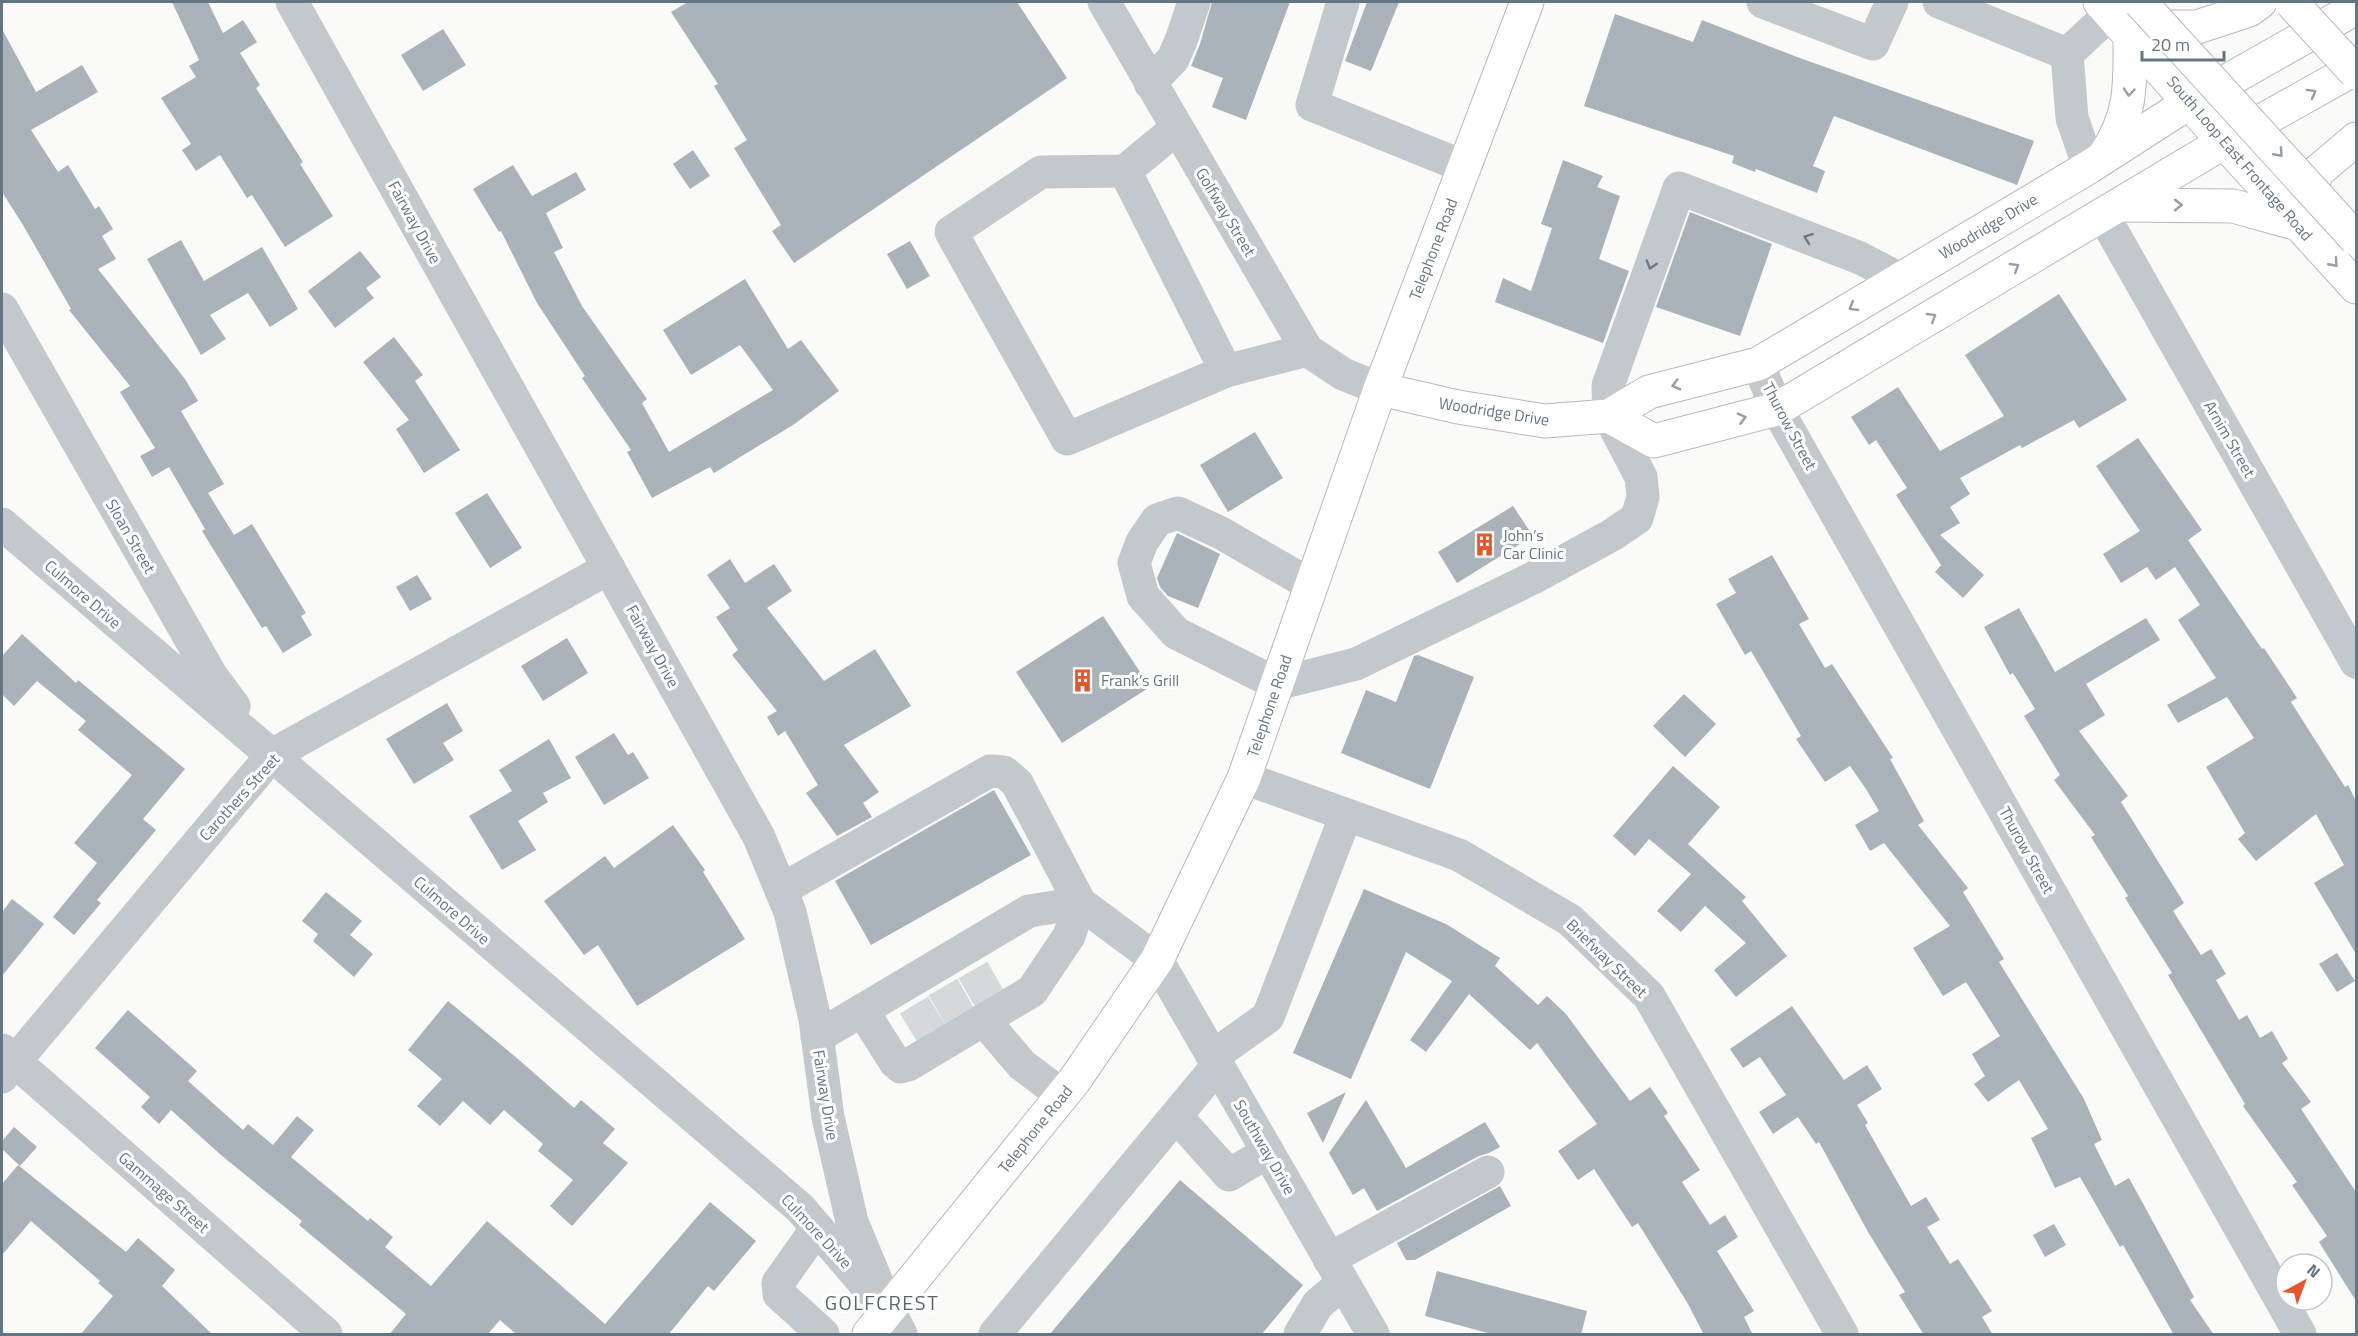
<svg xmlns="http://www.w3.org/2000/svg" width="2358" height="1336" font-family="'Titillium Web',sans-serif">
  <rect width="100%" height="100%" fill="#fafaf8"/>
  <g fill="#aab3b9">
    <polygon points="172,2 208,2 223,33 243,20 257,42 240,53 260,85 256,88 303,162 300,164 333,216 285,247 252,195 247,198 220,155 196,171 182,150 191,144 161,98 196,77 189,66 199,60"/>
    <polygon points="688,2 1017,2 1067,78 794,263 772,231 781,225 734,148 747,140 714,86 718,84 671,12"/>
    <polygon points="1212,2 1290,2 1246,120 1212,107 1223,78 1191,66 1200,44"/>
    <polygon points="1367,2 1399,2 1371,71 1345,61"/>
    <polygon points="1615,14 1693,42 1702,20 1797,57 2034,141 2017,185 1834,116 1813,166 1825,171 1817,193 1756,169 1755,172 1732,163 1734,156 1584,106"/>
    <polygon points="2,29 36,92 82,65 98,92 31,130 58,172 68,165 95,209 99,206 113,229 102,236 116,259 98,269 185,379 198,401 181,411 224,484 208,493 234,535 252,524 306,613 301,616 312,635 283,653 266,626 262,628 202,531 205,529 169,467 152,477 140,456 155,448 120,392 130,386 69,310 71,309 23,225 2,192"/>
    <polygon points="443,29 466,65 423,91 401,55"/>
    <polygon points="693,150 710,176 690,189 673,164"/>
    <polygon points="1563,160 1603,176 1597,187 1620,196 1599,259 1629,271 1603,343 1495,302 1503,278 1531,291 1552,228 1541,224"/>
    <polygon points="513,165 532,196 576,172 586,190 546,213 563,248 554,252 582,306 647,399 642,403 669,452 773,390 740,345 691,375 663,330 745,279 788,349 801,340 839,391 793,425 714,473 710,467 652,498 627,452 631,450 582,378 585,376 537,303 501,231 499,232 473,189"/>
    <polygon points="1690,212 1772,244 1740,336 1656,307"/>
    <polygon points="181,240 204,281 262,247 298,309 270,327 248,293 210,315 226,339 201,355 147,259"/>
    <polygon points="910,241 930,276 907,289 887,254"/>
    <polygon points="360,251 381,277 366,288 374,298 335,328 308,291"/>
    <polygon points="2059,294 2127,400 2079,428 2074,420 2022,448 2020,445 1960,478 1970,494 1950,507 1960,523 1940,535 1984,575 1963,598 1935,572 1941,565 1896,495 1907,488 1876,440 1869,445 1851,417 1898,387 1940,451 2004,416 1965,355"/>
    <polygon points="394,337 423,375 415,381 460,450 424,473 396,429 409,420 363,362"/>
    <polygon points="1255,432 1283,478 1228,512 1200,465"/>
    <polygon points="2138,438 2202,530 2188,540 2262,649 2264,648 2297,698 2291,702 2345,787 2348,785 2356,801 2356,954 2314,883 2344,865 2316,814 2256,861 2238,839 2245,833 2206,767 2254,738 2227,697 2178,723 2167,705 2216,678 2178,620 2200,605 2175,567 2156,580 2147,567 2121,583 2103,554 2140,531 2096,466"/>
    <polygon points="487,493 522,548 490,568 455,513"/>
    <polygon points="1513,506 1533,536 1457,583 1438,552"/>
    <polygon points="1177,533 1220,554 1198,608 1168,596 1160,587 1157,578"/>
    <polygon points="1772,555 1809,619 1799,624 1825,668 1832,664 1893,758 1890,759 1924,821 1918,825 1968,888 1963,892 2004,959 1999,962 2084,1099 2102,1140 2094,1144 2115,1186 2129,1178 2194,1297 2190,1300 2214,1335 2174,1335 2123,1245 2120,1247 2080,1177 2055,1188 2031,1138 2048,1129 2019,1080 1988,1102 1974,1084 1985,1076 1972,1054 2000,1036 1966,982 1943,996 1913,948 1950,926 1884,843 1870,851 1855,825 1879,811 1866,789 1850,766 1825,782 1796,739 1801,736 1751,651 1745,655 1716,604 1736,593 1728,579"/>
    <polygon points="730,559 745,583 774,564 792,591 767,608 824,681 875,649 911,706 844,745 879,792 863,803 872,817 837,836 806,793 818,785 785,731 778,736 767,717 777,711 732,655 738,650 716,617 730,608 707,575"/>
    <polygon points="417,575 432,599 410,611 396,587"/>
    <polygon points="2019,608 2055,672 2146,618 2160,640 2086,684 2105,715 2079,731 2128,796 2121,802 2184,903 2173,911 2201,955 2211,949 2226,974 2216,980 2239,1020 2247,1015 2260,1038 2272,1031 2288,1059 2282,1063 2311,1102 2301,1109 2356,1192 2356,1301 2319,1242 2327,1236 2292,1185 2297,1182 2243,1106 2245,1104 2168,975 2172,973 2125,898 2128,896 2091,837 2095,835 2054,780 2060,775 2024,716 2035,709 2013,673 2010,675 1984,627"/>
    <polygon points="1103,616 1150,687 1062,743 1016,672"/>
    <polygon points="22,634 76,683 78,680 185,769 143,819 156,830 97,900 101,903 74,935 53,917 97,863 74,843 132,775 78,730 86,721 37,681 14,706 2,694 2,656"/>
    <polygon points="567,638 588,673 543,701 521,666"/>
    <polygon points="1418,655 1474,677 1430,789 1341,753 1366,690 1396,702 1414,656"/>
    <polygon points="1684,694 1716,724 1685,757 1653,726"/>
    <polygon points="447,703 463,731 443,743 454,760 414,784 386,739"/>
    <polygon points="614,733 628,755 633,752 649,778 604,805 575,757"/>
    <polygon points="549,739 571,778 543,793 548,802 518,821 536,850 502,870 469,816 512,791 499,770"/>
    <polygon points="1673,766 1720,807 1688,844 1746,897 1742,901 1787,956 1736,997 1714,970 1746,943 1705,906 1681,932 1657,911 1691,874 1649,839 1635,856 1613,836"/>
    <polygon points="994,790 1031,855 871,945 835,881"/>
    <polygon points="673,825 705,870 703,872 745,939 637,1006 598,945 584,955 544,901 605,856 614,868"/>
    <polygon points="1364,889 1446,924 1500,958 1495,966 1538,1005 1547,996 1566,1014 1630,1101 1650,1087 1668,1113 1664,1116 1700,1170 1682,1182 1710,1225 1725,1215 1738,1237 1717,1251 1754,1311 1744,1317 1753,1335 1704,1335 1688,1304 1638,1223 1632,1227 1594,1169 1578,1180 1558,1151 1597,1124 1537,1043 1530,1050 1469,994 1426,1052 1410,1040 1452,981 1406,952 1351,1079 1293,1053"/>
    <polygon points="326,892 362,921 350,935 373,954 354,977 313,941 318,934 302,921"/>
    <polygon points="12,899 44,924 2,976 2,912"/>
    <polygon points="2337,953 2355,981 2337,992 2319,964"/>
    <polygon points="448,1001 518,1059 574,1108 581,1100 615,1129 603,1143 628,1163 572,1226 550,1206 573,1180 538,1151 543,1144 504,1110 490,1125 463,1101 440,1126 417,1106 442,1079 408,1050"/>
    <polygon points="1792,1006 1844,1080 1867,1065 1882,1089 1857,1105 1868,1123 1865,1125 1911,1206 1926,1197 1940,1220 1927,1227 1950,1264 1958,1259 1992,1311 1982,1317 1993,1335 1924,1335 1899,1295 1905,1292 1868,1232 1819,1142 1816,1144 1798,1117 1773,1134 1759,1112 1786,1095 1760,1057 1743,1068 1730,1049"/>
    <polygon points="128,1010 197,1071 188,1081 243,1130 248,1124 273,1145 297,1116 314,1130 291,1157 368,1221 370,1218 393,1237 385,1247 431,1286 487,1221 605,1324 710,1202 756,1241 714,1291 708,1286 668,1335 517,1335 500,1320 487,1335 389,1335 406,1314 299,1225 302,1221 221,1155 171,1110 159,1124 141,1107 150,1097 95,1048"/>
    <polygon points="1346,1092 1323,1143 1307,1113"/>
    <polygon points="1366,1100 1406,1168 1485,1122 1500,1147 1489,1153 1479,1156 1377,1211 1364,1188 1353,1195 1329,1153"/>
    <polygon points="14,1127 37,1147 20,1166 2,1149 2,1141"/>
    <polygon points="18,1165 126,1252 138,1238 175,1270 162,1286 213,1335 80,1335 113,1296 98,1283 100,1281 31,1221 2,1255 2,1184"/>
    <polygon points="1180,1180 1303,1285 1261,1335 1049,1335"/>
    <polygon points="1500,1186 1511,1206 1415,1260 1406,1260 1397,1243"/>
    <polygon points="2054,1224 2066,1245 2045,1257 2033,1235"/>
    <polygon points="1437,1271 1587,1311 1581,1335 1495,1335 1425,1316"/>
  </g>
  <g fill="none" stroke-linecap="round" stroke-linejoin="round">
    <g stroke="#d5d9db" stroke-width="33" stroke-dasharray="33 16" stroke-linecap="butt">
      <polyline points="973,970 990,1000"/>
      <polyline points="943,987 960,1017"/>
      <polyline points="914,1005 931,1033"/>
    </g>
    <defs>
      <g id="major">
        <polyline points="2100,2 2224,142 2356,287"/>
        <polyline points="2141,27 2197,27 2249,10 2260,2"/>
        <path d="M2105,155c28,-42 25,-72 25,-121"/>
        <polyline points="2120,205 2233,206 2298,224 2317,172 2356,139"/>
        <polyline points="1380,389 1458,407 1545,421 1609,416 1649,392 1758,364 2089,167 2190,102 2356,8"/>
        <polyline points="1609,416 1654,441 1777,409 2224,142 2356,68"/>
        <polyline points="869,1334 1074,1081 1157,960 1244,778 1380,389 1527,2"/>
      </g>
    </defs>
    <use href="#major" stroke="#b5babe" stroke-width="35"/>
    <g stroke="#c3c8cc" stroke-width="33">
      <polyline points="292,2 759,837 790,912 815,1019 828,1117 852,1222 889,1311 901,1334"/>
      <polyline points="1104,2 1307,350 1343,374 1380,389"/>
      <polyline points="1343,2 1312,105 1465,167"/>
      <polyline points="1763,2 1873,44 1892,2"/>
      <polyline points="1939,2 2067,54 2111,13"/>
      <polyline points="2067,54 2072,118 2089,167"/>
      <polyline points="1150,83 1173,59 1182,38 1194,2"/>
      <polyline points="1177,128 1125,171 1041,172 951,232 1067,439 1226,371 1307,350"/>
      <polyline points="1125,171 1226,371"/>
      <polyline points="2103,215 2356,662"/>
      <polyline points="2,309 211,675 234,706"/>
      <polyline points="1758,364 1777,409 2300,1334"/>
      <polyline points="2,524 800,1208 870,1290"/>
      <polyline points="1311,585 1221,533 1178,513 1157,520 1142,542 1134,563 1143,596 1176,633 1277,684 1356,664 1533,578 1612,535 1637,518 1643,497 1641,477 1609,416 1608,386 1679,188 1860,258 1900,279"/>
      <polyline points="1244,778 1459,855 1570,920 1649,996 1842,1334"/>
      <polyline points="781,890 990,771 1004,772 1017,783 1080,903 1157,960 1373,1334"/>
      <polyline points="984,1020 1022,1065 1062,1095"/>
      <polyline points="817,1037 1029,911 1080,903 1069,936 1032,991 908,1065 901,1067 895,1062 862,1010"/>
      <polyline points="2,1050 326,1334"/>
      <polyline points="1213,1056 1268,1017 1346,815"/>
      <polyline points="2,1077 272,755 609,568"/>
      <polyline points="1176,1116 1229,1175 1268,1152"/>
      <polyline points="817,1228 778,1283 779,1294 823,1334"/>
      <polyline points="1329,1259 1488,1172"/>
      <polyline points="995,1334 1218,1065"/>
      <polyline points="1300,1334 1318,1304 1343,1283"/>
    </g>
    <use href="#major" stroke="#fff" stroke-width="33"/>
    <defs>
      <g id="highway-bridge">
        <polyline points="2140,2 2356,239"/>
        <polyline points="2291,2 2356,73"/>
      </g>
    </defs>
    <use href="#highway-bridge" stroke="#b4b9bd" stroke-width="35" stroke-linecap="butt"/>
    <use href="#highway-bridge" stroke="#fff" stroke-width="33"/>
  </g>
  <defs><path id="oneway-chevron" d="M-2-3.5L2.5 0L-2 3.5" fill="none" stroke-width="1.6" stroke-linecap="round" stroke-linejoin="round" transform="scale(1.5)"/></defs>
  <g stroke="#939fa8">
    <use href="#oneway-chevron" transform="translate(2129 92) rotate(95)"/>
    <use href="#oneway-chevron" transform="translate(2312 93) rotate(-29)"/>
    <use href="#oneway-chevron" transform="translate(2279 153) rotate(48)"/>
    <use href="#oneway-chevron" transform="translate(2178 205)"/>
    <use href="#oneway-chevron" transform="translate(2334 263) rotate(48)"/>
    <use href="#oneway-chevron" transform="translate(2015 267) rotate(-31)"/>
    <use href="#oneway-chevron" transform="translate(1853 307) rotate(149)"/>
    <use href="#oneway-chevron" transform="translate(1932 317) rotate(-31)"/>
    <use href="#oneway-chevron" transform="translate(1676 385) rotate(165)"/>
    <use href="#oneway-chevron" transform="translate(1742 418) rotate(-14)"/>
  </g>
  <g stroke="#6a7a87">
    <use href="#oneway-chevron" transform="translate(1808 238) rotate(-159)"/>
    <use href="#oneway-chevron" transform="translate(1651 265) rotate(107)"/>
  </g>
  <defs>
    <symbol id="building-bare" viewBox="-9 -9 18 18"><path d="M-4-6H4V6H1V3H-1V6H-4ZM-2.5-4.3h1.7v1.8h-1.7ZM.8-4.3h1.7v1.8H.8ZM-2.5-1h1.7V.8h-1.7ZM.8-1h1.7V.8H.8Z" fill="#e4572e" stroke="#fff" stroke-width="2.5" paint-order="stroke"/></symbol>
  </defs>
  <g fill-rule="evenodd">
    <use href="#building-bare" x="1468" y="528" width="33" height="33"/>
    <use href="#building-bare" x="1066" y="664" width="33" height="33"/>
  </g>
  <g text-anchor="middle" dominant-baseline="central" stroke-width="6" stroke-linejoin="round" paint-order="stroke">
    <g font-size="16" fill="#657683" stroke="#fff">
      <text transform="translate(2240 158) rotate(49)">South Loop East Frontage Road</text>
      <text transform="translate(1226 212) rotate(59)">Golfway Street</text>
      <text transform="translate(415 222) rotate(61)">Fairway Drive</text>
      <text transform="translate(1988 226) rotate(-31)">Woodridge Drive</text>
      <text transform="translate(1433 249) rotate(-69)">Telephone Road</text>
      <text transform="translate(1494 411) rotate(9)">Woodridge Drive</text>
      <text transform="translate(1790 426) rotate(62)">Thurow Street</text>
      <text transform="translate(2230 439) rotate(60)">Arnim Street</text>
      <text transform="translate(131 536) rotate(60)">Sloan Street</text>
      <text transform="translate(83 594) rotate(41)">Culmore Drive</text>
      <text transform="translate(653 646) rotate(61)">Fairway Drive</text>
      <text transform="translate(1269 706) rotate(-71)">Telephone Road</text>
      <text transform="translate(239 797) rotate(-48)">Carothers Street</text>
      <text transform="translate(2027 850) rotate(61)">Thurow Street</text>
      <text transform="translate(452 910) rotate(41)">Culmore Drive</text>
      <text transform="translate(1607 958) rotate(44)">Briefway Street</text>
      <text transform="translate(826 1095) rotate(81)">Fairway Drive</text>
      <text transform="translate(1035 1129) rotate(-51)">Telephone Road</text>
      <text transform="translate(1265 1147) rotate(60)">Southway Drive</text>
      <text transform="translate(164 1192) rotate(41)">Gammage Street</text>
      <text transform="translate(817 1231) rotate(47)">Culmore Drive</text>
    </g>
    <g font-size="16" fill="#657683" stroke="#fff" text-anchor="start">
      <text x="1503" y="535">John’s<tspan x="1503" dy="18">Car Clinic</tspan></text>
      <text x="1101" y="680">Frank’s Grill</text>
    </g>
    <g font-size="20" letter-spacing="1.5" fill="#57646e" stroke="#fff">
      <text x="882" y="1302">GOLFCREST</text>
    </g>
  </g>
  <rect width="2358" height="1336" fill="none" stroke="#657683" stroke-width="6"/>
  <g transform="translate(2304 1282) rotate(41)"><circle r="28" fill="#ffffff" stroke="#c1c8cd" stroke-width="1.5"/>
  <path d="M0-4.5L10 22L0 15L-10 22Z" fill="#e4572e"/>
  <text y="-9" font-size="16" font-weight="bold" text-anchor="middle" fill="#657683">N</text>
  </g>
  <path d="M2142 51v9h82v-9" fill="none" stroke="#657683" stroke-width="3"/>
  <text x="2151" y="51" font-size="18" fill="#657683" stroke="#ffffff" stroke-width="4.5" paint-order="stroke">20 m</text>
</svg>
